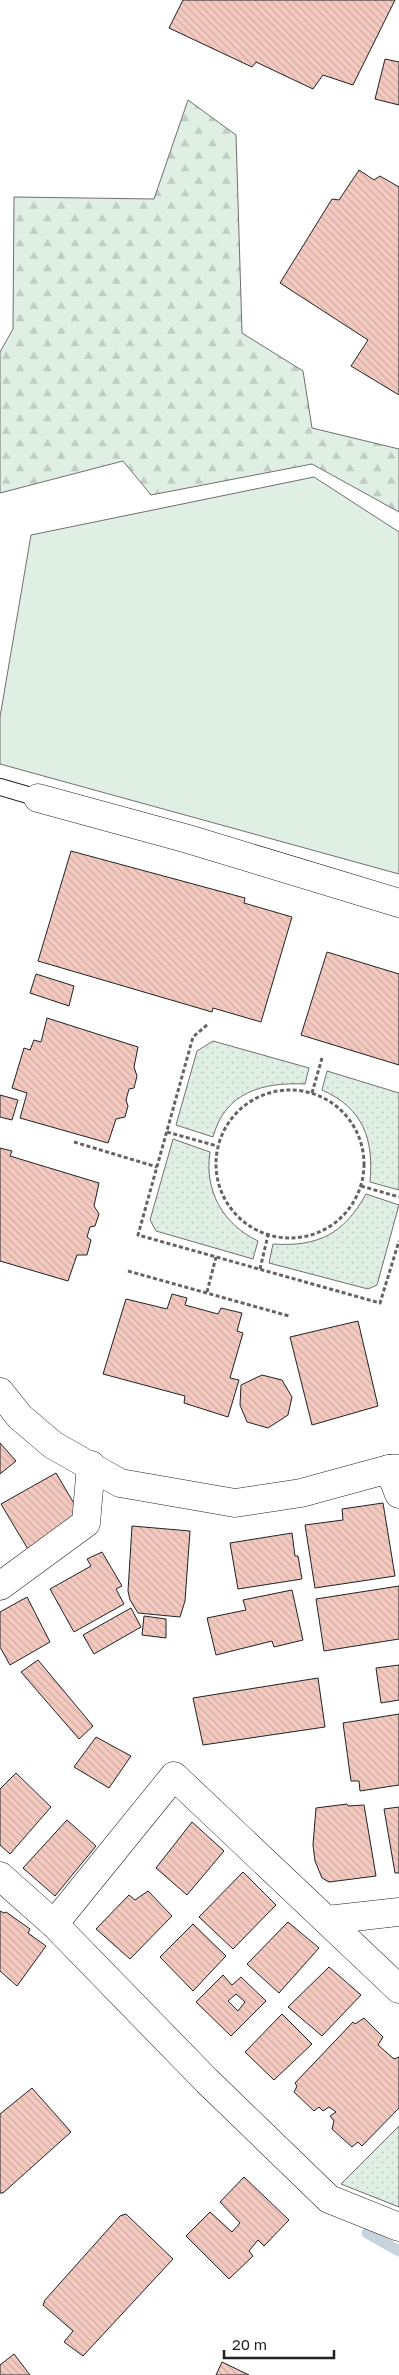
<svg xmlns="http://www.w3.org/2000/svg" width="399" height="2375" font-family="'Golos Text',sans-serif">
  <defs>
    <pattern id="grass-dots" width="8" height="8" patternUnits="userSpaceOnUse" patternTransform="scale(1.25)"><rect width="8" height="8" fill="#e0efe3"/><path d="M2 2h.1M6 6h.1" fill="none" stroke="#c0cdc2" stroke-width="1.8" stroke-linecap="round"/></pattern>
    <pattern id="forest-firs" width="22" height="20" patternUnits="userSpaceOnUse" patternTransform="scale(1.25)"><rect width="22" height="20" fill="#e0efe3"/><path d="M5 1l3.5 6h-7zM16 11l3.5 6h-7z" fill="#c0cdc2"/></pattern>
    <pattern id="building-back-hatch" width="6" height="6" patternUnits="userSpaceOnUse" patternTransform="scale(1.25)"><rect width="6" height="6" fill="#f3c9c0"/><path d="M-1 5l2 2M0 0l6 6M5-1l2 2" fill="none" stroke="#d0aca5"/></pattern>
  </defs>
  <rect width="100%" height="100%" fill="#fff"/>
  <g fill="url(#grass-dots)" stroke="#6f6f6f">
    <path d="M213,1041l96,27 -4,16c-42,-2 -80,8 -92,53l-37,-12 21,-74z"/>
    <path d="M327,1071l72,22v97l-29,-8c4,-43 -7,-74 -48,-92z"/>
    <path d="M173,1139l37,13c-6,39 13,72 48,89l-5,18 -97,-28 -6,-11z"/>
    <path d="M366,1194l33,11 -22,80 -9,4 -99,-26 4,-19c45,3 71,-10 93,-50z"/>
    <polygon points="399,2126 399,2207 341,2184"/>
  </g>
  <polygon fill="url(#forest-firs)" stroke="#6f6f6f" points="188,100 236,135 242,333 303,371 312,428 399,449 399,512 312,464 151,495 123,461 0,493 0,352 13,329 14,197 154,199"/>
  <polygon fill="#e0efe3" stroke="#6f6f6f" points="314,477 399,532 399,874 0,764 0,717 31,535"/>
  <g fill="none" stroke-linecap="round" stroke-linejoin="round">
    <polyline stroke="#c7d3dd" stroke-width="11" points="367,2233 399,2251"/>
  </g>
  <g fill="url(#building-back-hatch)" stroke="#222" fill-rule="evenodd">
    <polygon points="183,0 395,0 353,85 323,75 313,89 256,62 252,67 169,28"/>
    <polygon points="385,59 399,62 399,105 375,99"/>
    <polygon points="359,170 374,180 380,176 399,187 399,395 351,366 368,340 280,283 332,199 339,200"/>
    <polygon points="71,851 245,898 244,903 292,917 261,1022 213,1008 212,1012 38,961"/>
    <polygon points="327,952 399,974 399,1065 301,1035"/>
    <polygon points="36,974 74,986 69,1006 30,993"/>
    <polygon points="47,1018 138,1047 134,1067 137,1076 134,1088 129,1089 126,1100 128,1106 125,1117 116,1119 108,1143 20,1118 27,1093 12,1088 24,1048 30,1050 34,1040 41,1042"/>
    <polygon points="0,1095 18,1100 12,1120 0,1117"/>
    <polygon points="0,1148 12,1151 10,1156 99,1183 94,1206 99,1214 95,1226 90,1227 87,1237 91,1240 87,1255 77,1255 68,1281 0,1261"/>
    <polygon points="172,1294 187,1298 185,1305 218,1314 221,1308 242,1313 237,1331 243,1333 230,1378 239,1380 228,1417 184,1403 185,1396 103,1374 126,1299 167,1309"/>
    <polygon points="358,1321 378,1406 312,1425 290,1337"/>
    <polygon points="262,1375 282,1380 292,1397 288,1415 268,1428 247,1422 240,1405 241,1385"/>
    <polygon points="0,1443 16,1461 0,1474"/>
    <polygon points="56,1473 82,1517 29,1551 1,1504"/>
    <polygon points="383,1503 395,1576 315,1588 305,1525 343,1520 342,1509"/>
    <polygon points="132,1526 190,1531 185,1601 180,1617 138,1613 130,1600 128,1591"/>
    <polygon points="292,1533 295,1556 298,1556 302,1579 238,1589 230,1543"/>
    <polygon points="102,1552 122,1586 116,1589 124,1604 74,1632 50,1589 91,1566 87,1559"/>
    <polygon points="399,1586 399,1639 324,1651 316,1599"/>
    <polygon points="292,1590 303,1640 274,1647 272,1641 216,1655 207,1618 246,1610 243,1600"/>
    <polygon points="27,1597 50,1642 10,1665 0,1647 0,1612"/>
    <polygon points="131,1608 141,1627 94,1654 83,1635"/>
    <polygon points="144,1616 166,1619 166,1638 142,1635"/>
    <polygon points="38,1660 93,1726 79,1739 21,1672"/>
    <polygon points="399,1665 399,1700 381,1703 376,1668"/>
    <polygon points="318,1678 325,1727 203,1745 193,1698"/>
    <polygon points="399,1714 399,1785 360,1791 359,1781 351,1781 343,1723"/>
    <polygon points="96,1737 131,1756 109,1788 74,1767"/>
    <polygon points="16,1773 51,1807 10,1854 0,1845 0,1789"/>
    <polygon points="347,1804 348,1806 364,1805 376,1876 329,1882 322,1878 315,1861 313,1845 316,1808"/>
    <polygon points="399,1807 399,1873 395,1873 384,1809"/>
    <polygon points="67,1820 96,1846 55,1896 23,1868"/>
    <polygon points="192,1822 224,1851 187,1895 156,1868"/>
    <polygon points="243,1872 276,1905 233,1949 199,1917"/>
    <polygon points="148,1891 172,1916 130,1959 96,1929 129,1895 135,1900"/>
    <polygon points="0,1911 4,1913 6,1912 30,1929 28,1933 46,1946 17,1986 0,1971"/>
    <polygon points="288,1922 319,1948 279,1993 247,1964"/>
    <polygon points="193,1924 226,1956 193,1991 160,1957"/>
    <polygon points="329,1967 361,1995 322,2036 288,2007"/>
    <path d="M223,1975l9,10 9,-8 25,24 -35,35 -35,-34zM236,1994l9,8 -7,9 -10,-10z"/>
    <polygon points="282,2014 312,2044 274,2080 245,2052"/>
    <polygon points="364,2018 383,2037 378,2045 394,2059 399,2057 399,2108 362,2146 358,2142 352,2147 332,2129 334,2121 330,2116 336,2112 329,2107 323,2111 319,2107 314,2111 294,2092 297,2086 295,2083 353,2022 355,2024"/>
    <polygon points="32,2088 71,2132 3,2193 0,2193 0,2114"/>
    <polygon points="244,2177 289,2220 264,2246 258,2240 249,2251 253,2256 229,2279 186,2236 210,2212 232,2232 240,2223 220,2202"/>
    <polygon points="126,2214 173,2259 83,2356 64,2342 73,2331 43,2305 45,2300 120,2216"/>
    <polygon points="14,2354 30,2375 0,2375 0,2365"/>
    <polygon points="222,2362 249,2375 216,2375"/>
  </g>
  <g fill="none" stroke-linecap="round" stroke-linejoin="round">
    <defs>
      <polyline id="service" points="0,787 38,798"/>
      <g id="minor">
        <polyline points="38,798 188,839 399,903"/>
        <polyline points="0,1392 20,1417 53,1445 120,1483 235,1503 301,1493 389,1469 399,1469"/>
        <polyline points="389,1469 399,1494"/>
        <polyline points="0,1586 86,1523 91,1465"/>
        <polyline points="0,1876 54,1924 207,2081 329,2199 399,2227"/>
        <polyline points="327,1920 399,1912"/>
        <polyline points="54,1924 174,1776 399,1989"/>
      </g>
    </defs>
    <use href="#service" stroke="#222" stroke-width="18"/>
    <use href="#minor" stroke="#222" stroke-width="29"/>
    <g stroke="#646464" stroke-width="3" stroke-dasharray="4 2.5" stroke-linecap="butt">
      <polyline points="207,1025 193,1037 138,1235 380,1303 399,1241"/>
      <circle cx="290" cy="1164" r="74"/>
      <polyline points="312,1093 322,1058"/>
      <polyline points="167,1132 217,1146"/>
      <polyline points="74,1142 157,1167"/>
      <polyline points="361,1186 399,1197"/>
      <polyline points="260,1269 268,1235"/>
      <polyline points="128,1271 289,1316"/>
      <polyline points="207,1292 216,1257"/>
    </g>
    <use href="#service" stroke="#fff" stroke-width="16"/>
    <use href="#minor" stroke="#fff" stroke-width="28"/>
  </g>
  <path d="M224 2350v8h110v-8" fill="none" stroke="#222222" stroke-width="2.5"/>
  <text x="232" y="2350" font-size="15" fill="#222222" stroke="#ffffff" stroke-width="4" paint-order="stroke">20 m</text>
</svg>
